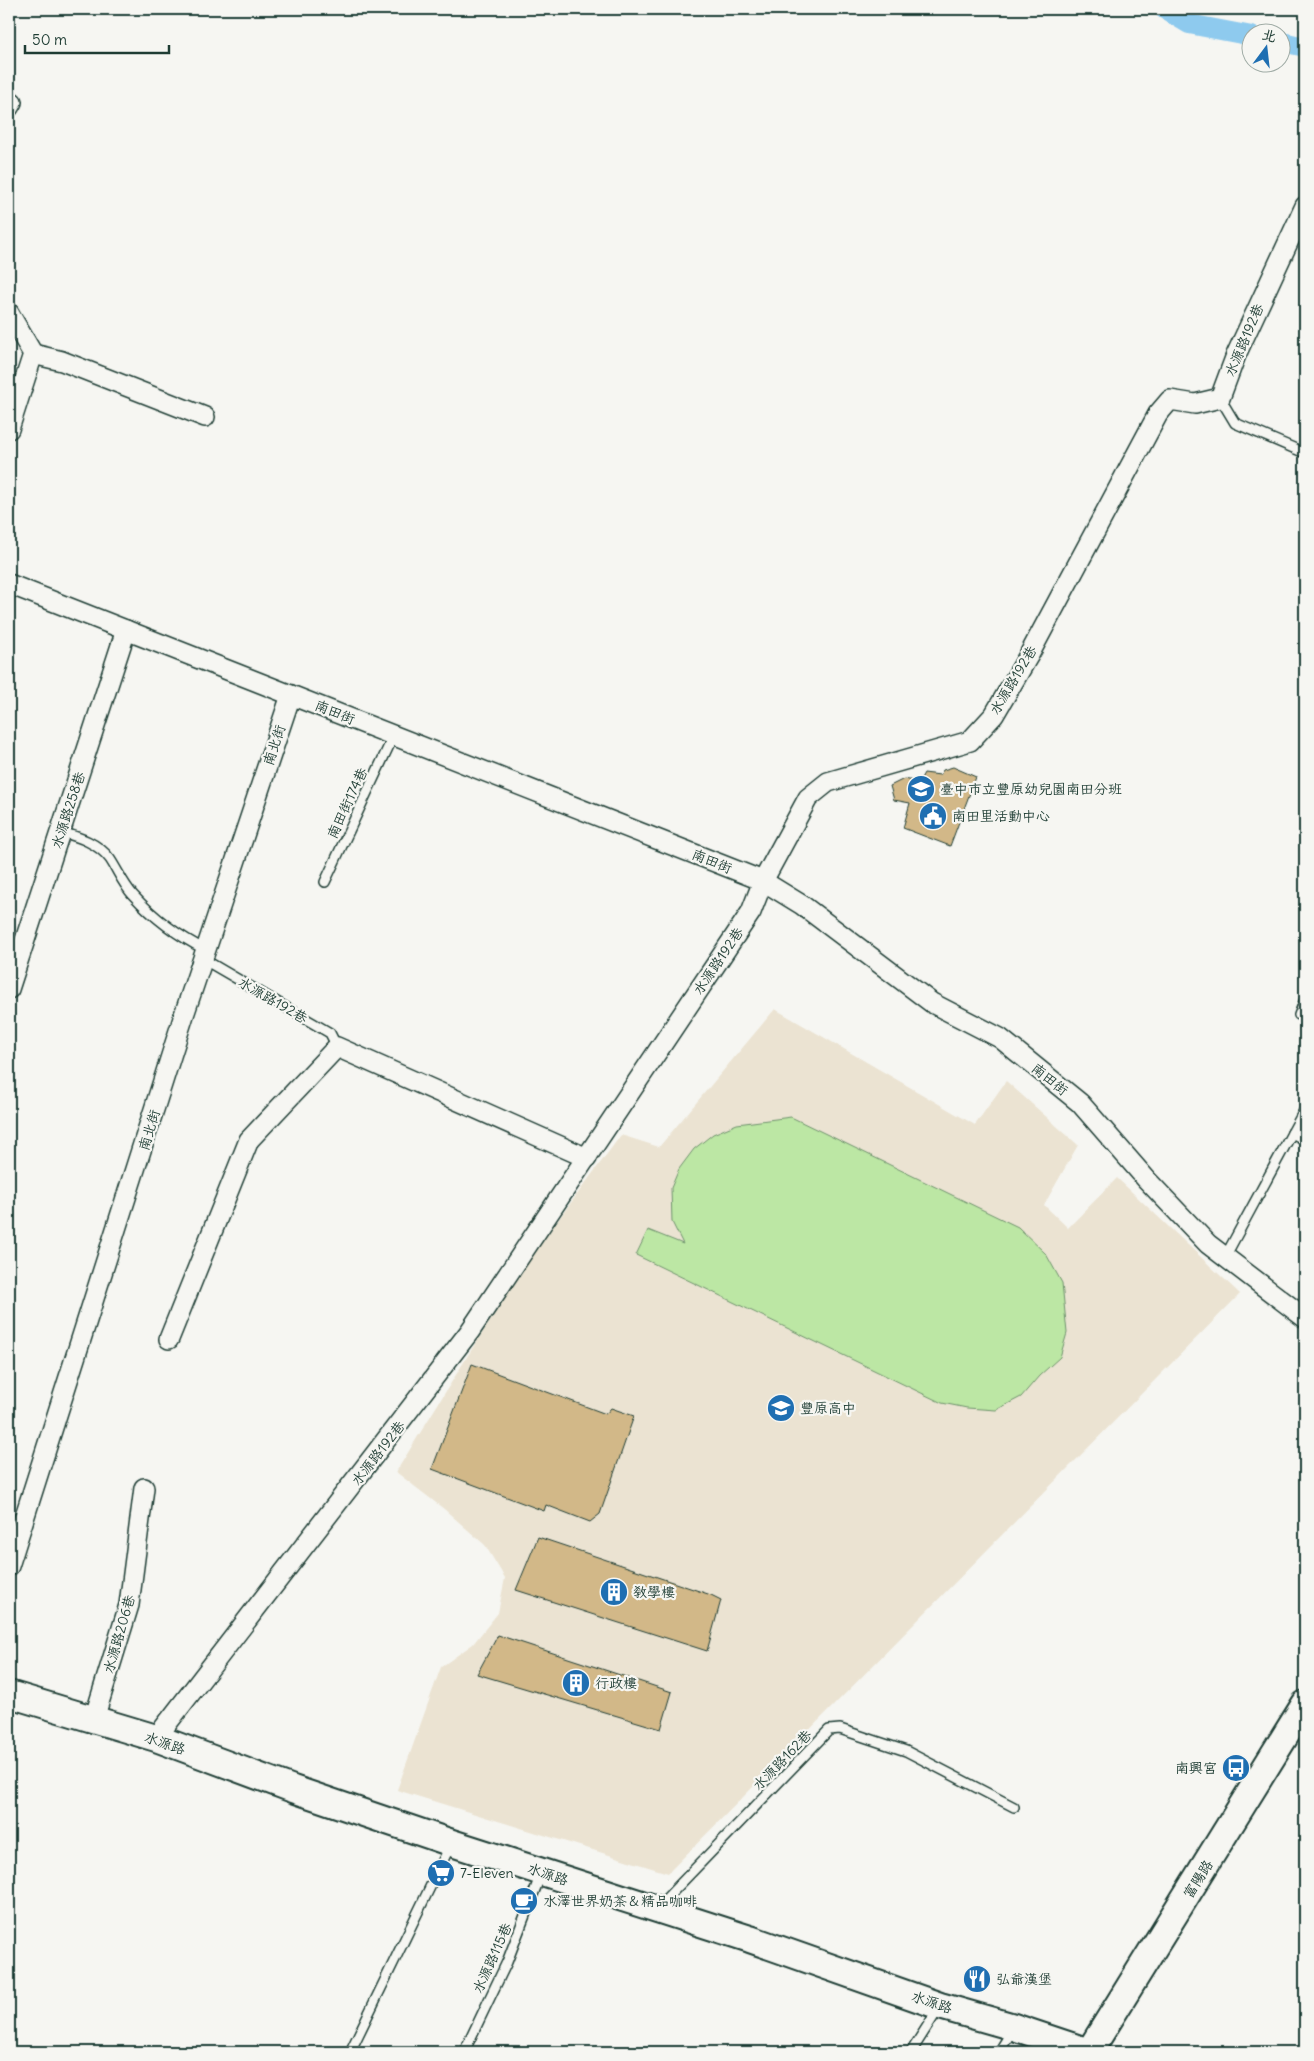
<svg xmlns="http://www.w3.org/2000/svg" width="1314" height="2061" font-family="Delius,'LXGW WenKai TC',sans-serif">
  <rect width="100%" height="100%" fill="#f6f6f2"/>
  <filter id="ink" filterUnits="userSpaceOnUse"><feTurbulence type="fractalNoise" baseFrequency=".02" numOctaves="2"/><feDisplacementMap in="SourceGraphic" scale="10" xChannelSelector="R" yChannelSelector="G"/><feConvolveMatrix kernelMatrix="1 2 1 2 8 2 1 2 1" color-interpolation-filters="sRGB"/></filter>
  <g filter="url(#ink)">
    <polygon fill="#ebe3d2" points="775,1009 975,1125 1006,1081 1078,1145 1044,1205 1068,1228 1117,1178 1240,1294 668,1873 397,1790 441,1667 473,1644 498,1613 505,1578 485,1545 444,1509 396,1472 475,1344 544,1239 621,1135 659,1147"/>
    <polygon fill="#bce7a4" stroke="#6e926c" points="791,1117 1018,1227 1046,1254 1062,1283 1067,1333 1060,1357 1039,1376 1021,1397 996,1410 967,1408 942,1403 636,1255 648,1230 683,1244 672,1222 671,1188 679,1169 694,1149 713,1134 737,1124"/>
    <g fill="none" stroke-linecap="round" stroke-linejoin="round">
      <g stroke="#8ecaee" stroke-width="20">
        <polyline points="1164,9 1189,24 1252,36"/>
        <polyline points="1282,42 1305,47"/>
      </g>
    </g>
    <g fill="#d2b888" stroke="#1f3d34">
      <polygon points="953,767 976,777 950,846 903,828 910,803 894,800 890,786 904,779 919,782 924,773 940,775 943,770"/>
      <polygon points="472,1364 606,1414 611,1408 634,1416 600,1514 590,1522 546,1505 544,1511 432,1469"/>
      <polygon points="538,1537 711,1595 721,1600 707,1651 516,1590"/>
      <polygon points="498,1635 672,1692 661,1729 477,1674"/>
    </g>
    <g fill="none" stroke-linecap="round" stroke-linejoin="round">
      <defs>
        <g id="lane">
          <polyline points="1220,398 1235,423 1305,453"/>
          <path d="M61,832c18,5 37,11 49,27 8,12 13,25 23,36 21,23 45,41 73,55"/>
          <polyline points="325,882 394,735"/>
          <polyline points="203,959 330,1033 337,1047"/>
          <polyline points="1305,999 1299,1015 1305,1018"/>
          <polyline points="1292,1133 1305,1140"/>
          <polyline points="1225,1257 1305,1109"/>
          <polyline points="659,1906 829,1730 840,1729 906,1751 1014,1807"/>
          <polyline points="351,2050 450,1846"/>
          <polyline points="464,2052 507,1962 541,1874"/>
          <polyline points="911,2052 939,2008"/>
          <polyline points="999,2052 1013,2029"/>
        </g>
        <g id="street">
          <polyline points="9,107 12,102"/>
          <polyline points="9,313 33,354 9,429"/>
          <polyline points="33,354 62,361 205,417"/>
          <polyline points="9,584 763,881 802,905 932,1003 1000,1038 1080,1103 1147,1180 1208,1244 1305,1318"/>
          <polyline points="9,989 126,630"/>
          <polyline points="169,1339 249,1140 337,1047 587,1158"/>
          <polyline points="9,1566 184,1015 291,695"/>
          <polyline points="94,1719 129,1605 144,1488"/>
          <polyline points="156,1738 470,1331 751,912 763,881 808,798 828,782 970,741 994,715 1029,655 1158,414 1170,400 1195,404 1220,398 1236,355 1305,206"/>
        </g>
        <g id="secondary">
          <polyline points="9,1694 156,1738 293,1789 452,1843 750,1939 940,2006 1014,2027 1089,2052"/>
          <polyline points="1089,2052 1305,1704"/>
        </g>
      </defs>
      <use href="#lane" stroke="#1f3d34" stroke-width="12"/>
      <use href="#street" stroke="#1f3d34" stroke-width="22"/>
      <use href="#secondary" stroke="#1f3d34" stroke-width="30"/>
      <use href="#lane" stroke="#f6f6f2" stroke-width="9"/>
      <use href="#street" stroke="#f6f6f2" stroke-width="19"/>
      <use href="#secondary" stroke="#f6f6f2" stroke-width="26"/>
    </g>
  </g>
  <defs>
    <symbol id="school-disc" viewBox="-11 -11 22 22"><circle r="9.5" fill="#1f6fb2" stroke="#f6f6f2"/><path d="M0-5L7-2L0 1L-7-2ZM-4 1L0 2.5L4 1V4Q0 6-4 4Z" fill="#fff"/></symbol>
    <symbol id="civic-disc" viewBox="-11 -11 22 22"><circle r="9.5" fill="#1f6fb2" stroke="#f6f6f2"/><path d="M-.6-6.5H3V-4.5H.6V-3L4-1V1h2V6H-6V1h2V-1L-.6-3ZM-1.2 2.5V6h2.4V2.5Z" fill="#fff"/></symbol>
    <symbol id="building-disc" viewBox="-11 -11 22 22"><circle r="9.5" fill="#1f6fb2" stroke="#f6f6f2"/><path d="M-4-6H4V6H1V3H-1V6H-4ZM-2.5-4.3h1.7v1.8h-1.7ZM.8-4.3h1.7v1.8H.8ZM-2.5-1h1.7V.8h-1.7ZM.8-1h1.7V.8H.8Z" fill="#fff"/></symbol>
    <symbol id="bus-disc" viewBox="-11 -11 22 22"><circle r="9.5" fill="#1f6fb2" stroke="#f6f6f2"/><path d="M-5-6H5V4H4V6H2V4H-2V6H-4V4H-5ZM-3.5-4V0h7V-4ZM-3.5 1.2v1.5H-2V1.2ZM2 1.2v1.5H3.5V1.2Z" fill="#fff"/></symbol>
    <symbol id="supermarket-disc" viewBox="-11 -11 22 22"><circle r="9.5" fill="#1f6fb2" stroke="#f6f6f2"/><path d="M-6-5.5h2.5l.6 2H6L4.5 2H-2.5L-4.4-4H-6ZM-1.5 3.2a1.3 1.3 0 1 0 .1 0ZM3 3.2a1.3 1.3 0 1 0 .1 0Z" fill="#fff"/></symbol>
    <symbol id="cafe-disc" viewBox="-11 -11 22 22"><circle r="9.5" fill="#1f6fb2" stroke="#f6f6f2"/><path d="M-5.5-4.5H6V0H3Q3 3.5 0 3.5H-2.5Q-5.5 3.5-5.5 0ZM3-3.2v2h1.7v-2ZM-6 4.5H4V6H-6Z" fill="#fff"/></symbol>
    <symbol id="restaurant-disc" viewBox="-11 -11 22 22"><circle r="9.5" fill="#1f6fb2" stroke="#f6f6f2"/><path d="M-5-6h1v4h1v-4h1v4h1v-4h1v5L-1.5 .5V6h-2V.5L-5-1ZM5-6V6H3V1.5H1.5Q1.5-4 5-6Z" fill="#fff"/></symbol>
  </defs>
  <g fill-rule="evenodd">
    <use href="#school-disc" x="905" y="773" width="32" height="32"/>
    <use href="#civic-disc" x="917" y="800" width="32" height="32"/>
    <use href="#school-disc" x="765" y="1392" width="32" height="32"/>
    <use href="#building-disc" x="598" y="1576" width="32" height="32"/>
    <use href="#building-disc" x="560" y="1667" width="32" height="32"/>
    <use href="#bus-disc" x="1220" y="1752" width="32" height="32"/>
    <use href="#supermarket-disc" x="425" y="1857" width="32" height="32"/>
    <use href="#cafe-disc" x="508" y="1885" width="32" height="32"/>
    <use href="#restaurant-disc" x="961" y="1963" width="32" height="32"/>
  </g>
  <g text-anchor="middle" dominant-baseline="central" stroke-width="4.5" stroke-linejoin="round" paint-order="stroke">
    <g font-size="14" fill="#1f3d34" stroke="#f6f6f2">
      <text transform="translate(1244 340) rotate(-67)">水源路192巷</text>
      <text transform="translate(1013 680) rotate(-59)">水源路192巷</text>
      <text transform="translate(335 712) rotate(22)">南田街</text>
      <text transform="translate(274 745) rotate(-72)">南北街</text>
      <text transform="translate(347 803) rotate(-65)">南田街174巷</text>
      <text transform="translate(68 810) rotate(-72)">水源路258巷</text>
      <text transform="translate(712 861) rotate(22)">南田街</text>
      <text transform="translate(718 961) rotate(-56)">水源路192巷</text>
      <text transform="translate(273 1000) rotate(30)">水源路192巷</text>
      <text transform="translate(1050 1079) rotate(39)">南田街</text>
      <text transform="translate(149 1130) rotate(-73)">南北街</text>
      <text transform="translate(378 1453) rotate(-52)">水源路192巷</text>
      <text transform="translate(119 1634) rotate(-74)">水源路206巷</text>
      <text transform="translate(165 1743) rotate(19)">水源路</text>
      <text transform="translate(782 1760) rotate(-46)">水源路162巷</text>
      <text transform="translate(548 1874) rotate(18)">水源路</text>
      <text transform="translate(1198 1879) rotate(-58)">富陽路</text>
      <text transform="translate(492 1958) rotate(-66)">水源路115巷</text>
      <text transform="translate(932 2002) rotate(18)">水源路</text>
    </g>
    <g font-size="14" fill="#1f3d34" stroke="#f6f6f2" text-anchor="start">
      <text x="940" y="789">臺中市立豐原幼兒園南田分班</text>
      <text x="952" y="816">南田里活動中心</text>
      <text x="800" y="1408">豐原高中</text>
      <text x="633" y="1592">教學樓</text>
      <text x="595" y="1683">行政樓</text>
      <text x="1217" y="1768" text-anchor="end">南興宮</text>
      <text x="460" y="1873">7-Eleven</text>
      <text x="543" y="1901">水澤世界奶茶＆精品咖啡</text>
      <text x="996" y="1979">弘爺漢堡</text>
    </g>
  </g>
  <rect width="1314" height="2061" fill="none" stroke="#f6f6f2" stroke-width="30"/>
  <rect x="15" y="15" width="1284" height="2031" fill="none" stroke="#1f3d34" stroke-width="2" filter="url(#ink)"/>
  <g transform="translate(1266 48) rotate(15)"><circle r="24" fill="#f6f6f2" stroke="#a0aca6"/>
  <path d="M0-4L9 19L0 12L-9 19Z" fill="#1f6fb2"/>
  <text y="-8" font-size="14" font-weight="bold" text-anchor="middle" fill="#1f3d34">北</text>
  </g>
  <path d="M25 45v8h144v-8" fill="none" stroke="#1f3d34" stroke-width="2.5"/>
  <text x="32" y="45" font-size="15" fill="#1f3d34" stroke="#f6f6f2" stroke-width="4" paint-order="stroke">50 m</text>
</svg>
